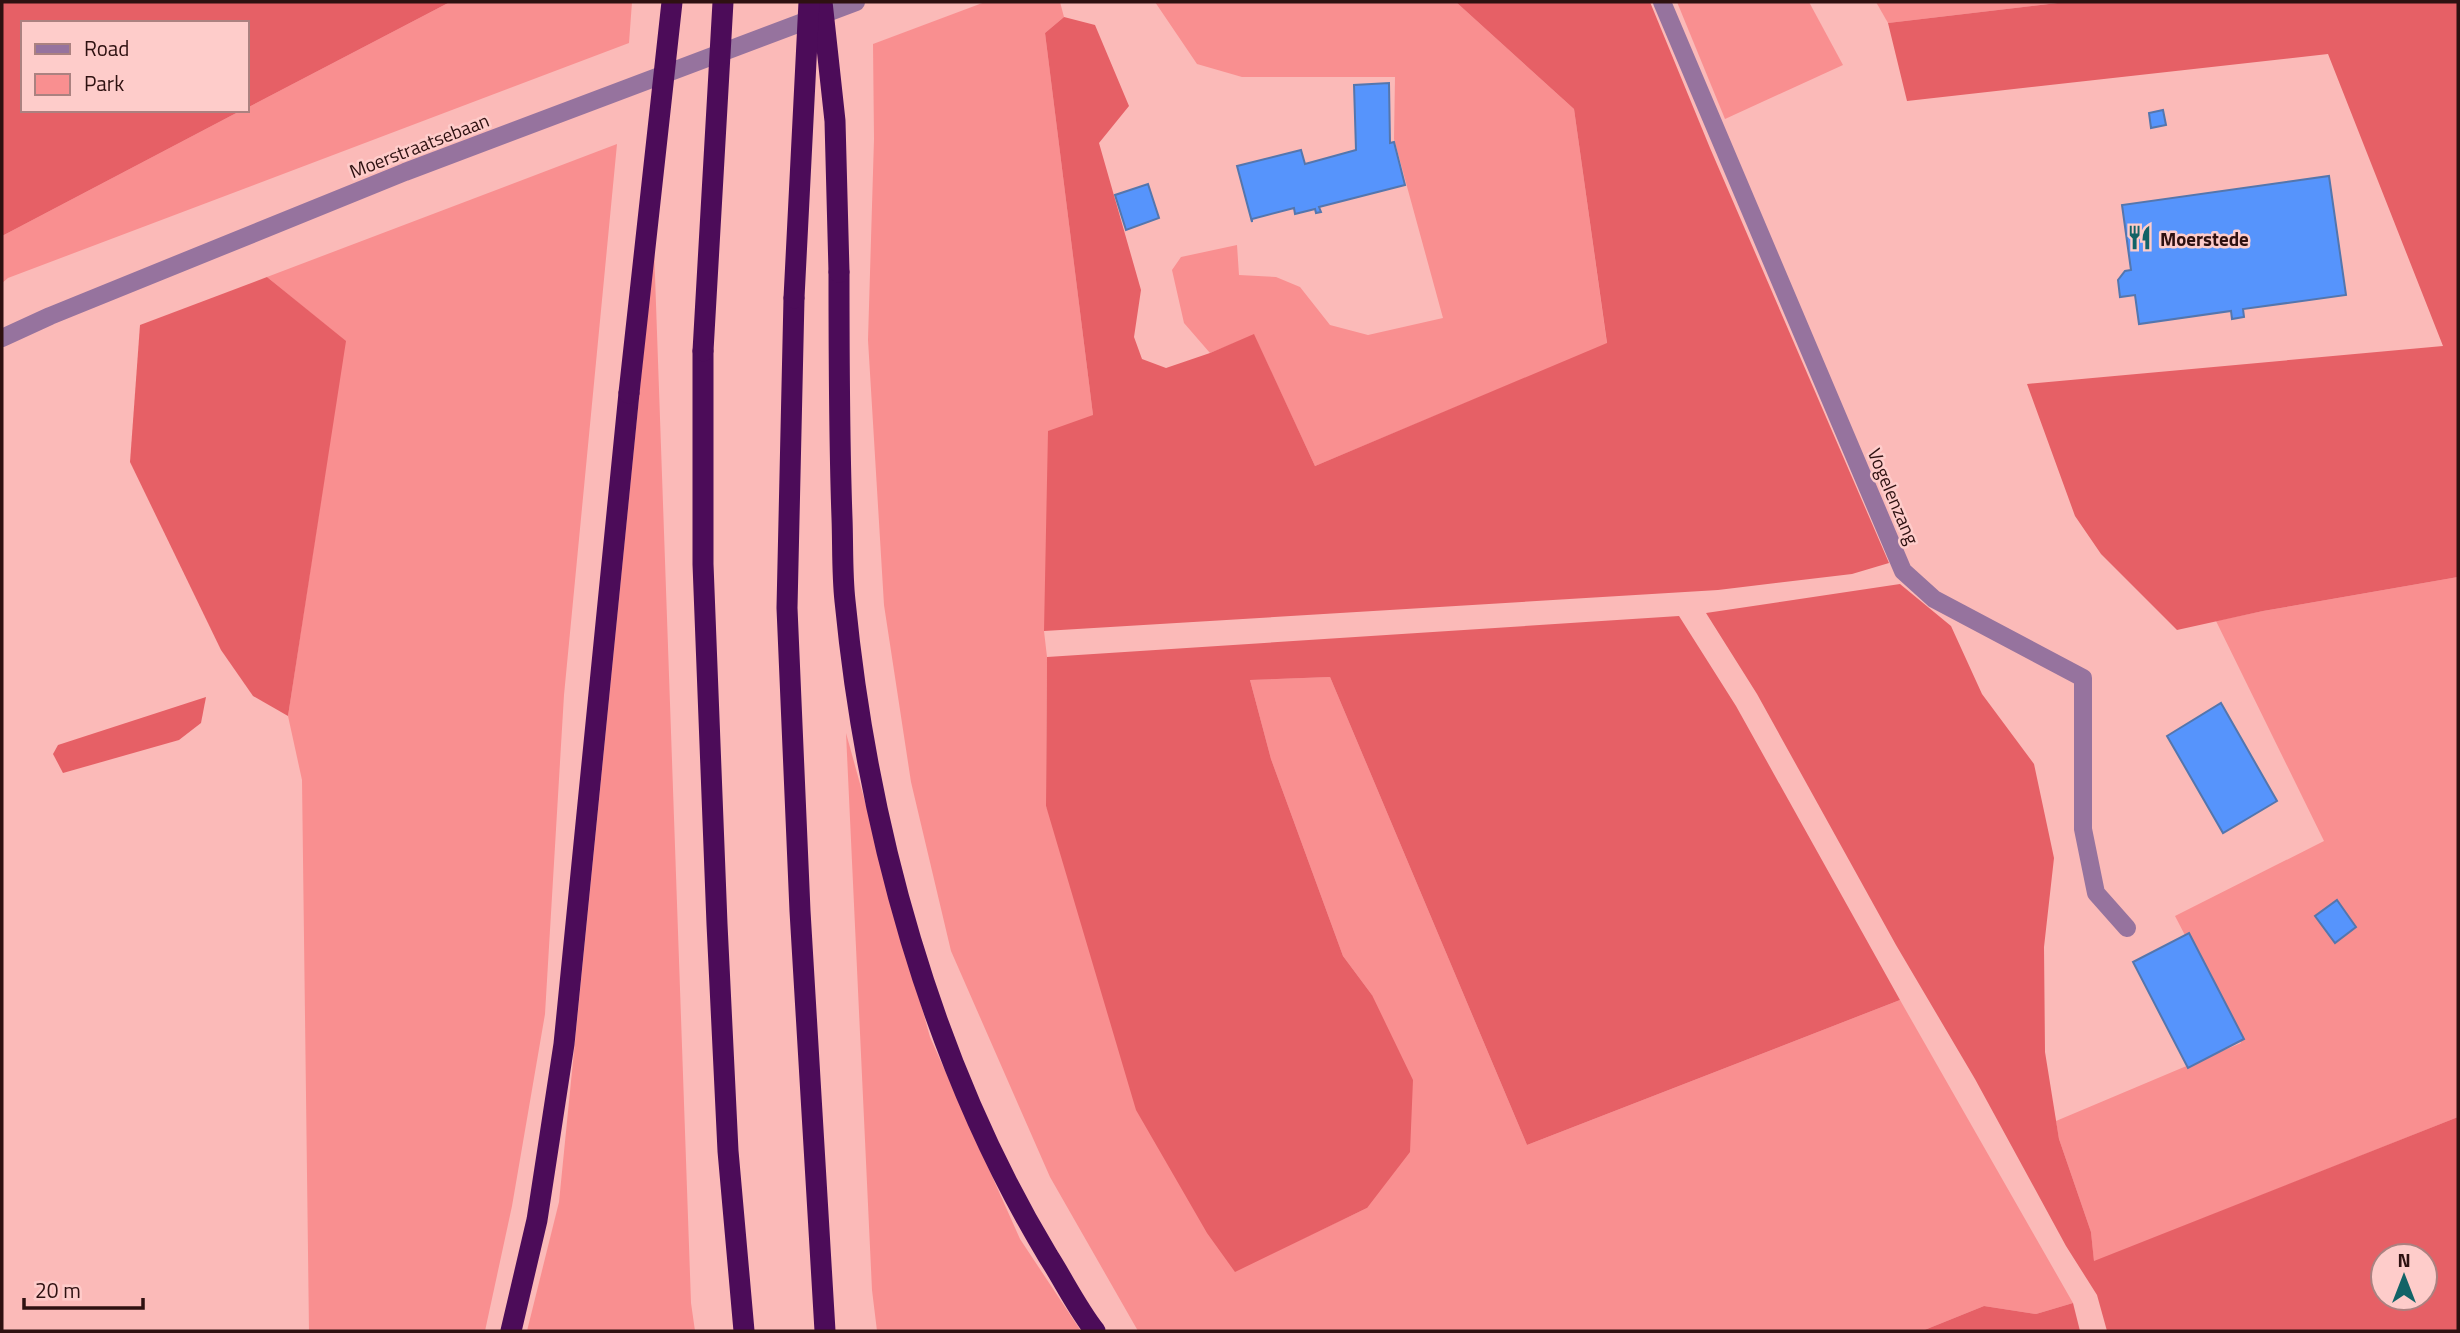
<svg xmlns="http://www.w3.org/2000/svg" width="2460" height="1333" font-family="'Titillium Web',sans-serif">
  <rect width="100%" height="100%" fill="#fbbab8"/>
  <g fill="#f98f90">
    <polygon points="450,2 632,2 629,43 8,278 2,283 2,236 242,110 247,110 247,108"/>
    <polygon points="985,2 1060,2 1064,17 1045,33 1093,415 1044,631 1047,657 1046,806 1235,1271 1367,1208 1372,995 1343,956 1271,759 1250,680 1330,677 1527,1145 1900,1000 2073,1303 2036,1314 1984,1306 1922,1331 1138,1331 1050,1177 951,951 911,782 884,605 868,340 874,139 873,44"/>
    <polygon points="1155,2 1456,2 1574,109 1607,344 1315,466 1254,335 1210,353 1184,323 1172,270 1181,257 1237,245 1239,275 1276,277 1300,287 1330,325 1368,335 1443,318 1394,139 1395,77 1242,77 1197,64"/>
    <polygon points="1677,2 1809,2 1843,65 1725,119"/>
    <polygon points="1876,2 2066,2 1888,23"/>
    <polygon points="617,144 564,695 545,1014 512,1206 485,1331 309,1331 302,780 288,716 345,341 267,277"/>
    <polygon points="654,247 691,1303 695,1331 527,1331 559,1202"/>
    <polygon points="2458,577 2458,1117 2094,1262 2091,1232 2059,1139 2056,1121 2241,1043 2175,916 2324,841 2216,621 2263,611"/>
    <polygon points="846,733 930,1037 1020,1239 1081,1331 877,1331 872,1290"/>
  </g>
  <g fill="#e66066" fill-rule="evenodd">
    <polygon points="2,2 450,2 247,108 247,23 23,23 23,110 242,110 2,236"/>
    <polygon points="1456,2 1650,2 1710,148 1889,563 1852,574 1718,590 1044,631 1048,431 1093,415 1045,33 1064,17 1095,25 1129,106 1099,143 1141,290 1134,337 1142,359 1166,368 1210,353 1254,334 1315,466 1607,343 1574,109"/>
    <polygon points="2066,2 2458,2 2458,577 2263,611 2177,630 2101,554 2075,516 2027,384 2443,346 2328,54 1907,101 1888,23"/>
    <polygon points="267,277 346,341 288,716 253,696 221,650 130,462 140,325"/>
    <path d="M1900,584l51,42 31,68 52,70 20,94 -10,89 1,105 14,87 32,93 3,29 364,-144v214h-351l-10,-36 -31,-49 -91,-167 -79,-134 -139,-251 -51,-81zM2383,1256h42v42h-42z"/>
    <polygon points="1679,616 1736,706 1900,1000 1527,1145 1330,677 1250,680 1271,759 1343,956 1372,995 1413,1080 1410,1152 1367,1208 1235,1272 1207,1233 1136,1110 1046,806 1047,657"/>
    <polygon points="206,697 201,723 179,740 63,773 53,754 58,745"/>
    <polygon points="2073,1303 2080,1331 1922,1331 1984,1306 2036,1314"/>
  </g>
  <g fill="#5694fc" stroke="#5476ad" stroke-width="2">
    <polygon points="1389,83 1390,143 1394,142 1405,185 1319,207 1321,212 1316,213 1315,209 1295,214 1294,208 1252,219 1252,222 1237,166 1301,150 1305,164 1356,150 1354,85"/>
    <polygon points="2163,110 2166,125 2151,128 2149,113"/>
    <polygon points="2329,176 2346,295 2243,309 2244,317 2232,319 2231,311 2139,324 2135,295 2120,297 2118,280 2125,271 2131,270 2122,205"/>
    <polygon points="1148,184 1159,218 1126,230 1115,195"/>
    <polygon points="2221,703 2277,801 2223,833 2167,736"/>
    <polygon points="2337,900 2356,927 2335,943 2315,916"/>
    <polygon points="2189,933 2244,1039 2188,1068 2133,962"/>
  </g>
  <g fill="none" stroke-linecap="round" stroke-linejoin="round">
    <polyline stroke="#96739e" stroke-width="18" points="1662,2 1903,571 1934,599 2083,678 2083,829 2096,893 2127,928"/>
    <polyline stroke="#96739e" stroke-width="18" points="2,338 50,316 405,172 856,2"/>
    <g stroke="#4c0c59" stroke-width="21">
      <path d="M839,272c0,82 0,164 3,246 1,27 0,56 3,83 22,225 86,461 203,655 16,25 29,52 47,75"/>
      <polyline points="794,298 787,608 800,911 825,1331"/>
      <polyline points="703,351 703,564 717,924 728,1151 744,1331"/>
      <polyline points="511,1331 537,1220 564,1044 629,393"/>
    </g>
    <g stroke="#4c0c59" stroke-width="21">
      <polyline points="822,2 835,121 839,272"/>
      <polyline points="794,298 809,2"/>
      <polyline points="703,351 723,2"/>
      <polyline points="629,393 672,2"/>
    </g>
  </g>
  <defs>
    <symbol id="restaurant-bare" viewBox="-9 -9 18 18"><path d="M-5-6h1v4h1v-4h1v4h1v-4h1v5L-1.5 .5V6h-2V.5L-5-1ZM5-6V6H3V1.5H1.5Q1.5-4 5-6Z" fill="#126367" stroke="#feccca" stroke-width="2.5" paint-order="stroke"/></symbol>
  </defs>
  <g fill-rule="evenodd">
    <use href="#restaurant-bare" x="2122" y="220" width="35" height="35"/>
  </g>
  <g text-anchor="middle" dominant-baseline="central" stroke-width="5" stroke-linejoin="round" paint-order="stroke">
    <g font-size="19" fill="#2e1111" stroke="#feccca">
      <text transform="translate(419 145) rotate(-21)">Moerstraatsebaan</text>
      <text transform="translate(1894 496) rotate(67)">Vogelenzang</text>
    </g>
    <g font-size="19" font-weight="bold" fill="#2e1111" stroke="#feccca" text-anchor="start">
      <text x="2160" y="238">Moerstede</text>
    </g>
  </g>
  <rect width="2460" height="1333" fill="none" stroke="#2e1111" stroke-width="7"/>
  <rect x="21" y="21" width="228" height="91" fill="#feccca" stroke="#ab8180" stroke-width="2"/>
  <rect x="35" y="44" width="35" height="10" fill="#96739e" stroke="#ab8180" stroke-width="2"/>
  <text x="84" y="56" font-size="21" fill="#2e1111">Road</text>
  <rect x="35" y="74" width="35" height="21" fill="#f98f90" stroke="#ab8180" stroke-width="2"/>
  <text x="84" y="91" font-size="21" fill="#2e1111">Park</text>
  <g transform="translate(2404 1277)"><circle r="33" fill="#feccca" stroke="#ab8180" stroke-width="2"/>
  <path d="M0-5L12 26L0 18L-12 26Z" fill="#126367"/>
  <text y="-10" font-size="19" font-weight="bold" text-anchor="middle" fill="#2e1111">N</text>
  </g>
  <path d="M24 1298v10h119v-10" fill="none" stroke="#2e1111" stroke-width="3.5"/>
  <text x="35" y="1298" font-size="21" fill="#2e1111" stroke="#feccca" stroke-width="5" paint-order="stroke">20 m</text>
</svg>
